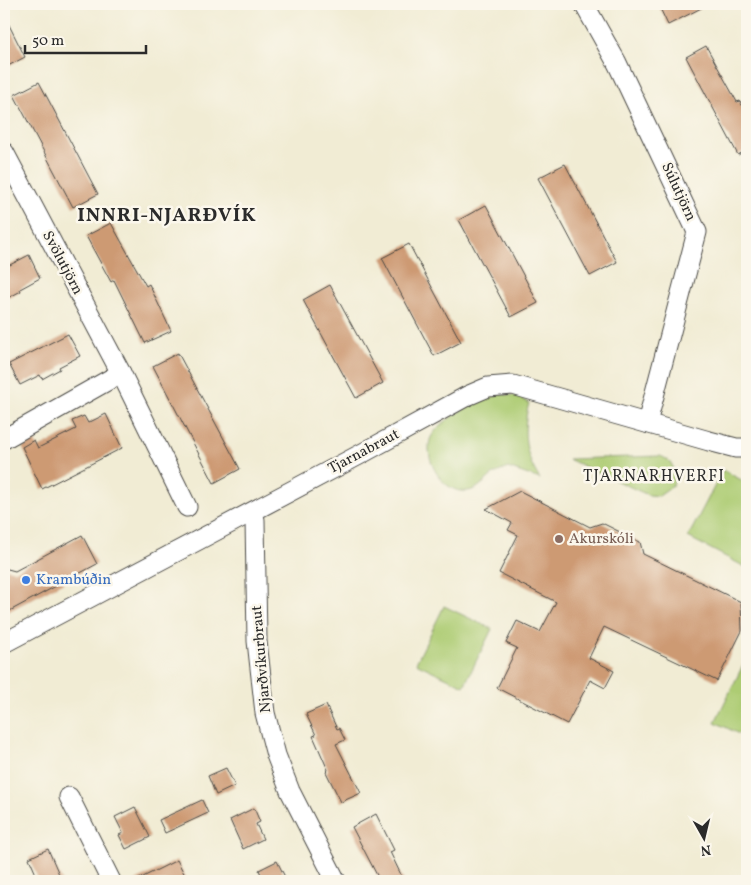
<svg xmlns="http://www.w3.org/2000/svg" width="751" height="885" font-family="Vollkorn,serif">
  <rect width="100%" height="100%" fill="#fbf7ec"/>
  <filter id="ink" filterUnits="userSpaceOnUse"><feTurbulence type="fractalNoise" baseFrequency=".02" numOctaves="2"/><feDisplacementMap in="SourceGraphic" scale="10" xChannelSelector="R" yChannelSelector="G"/><feConvolveMatrix kernelMatrix="1 2 1 2 8 2 1 2 1" color-interpolation-filters="sRGB"/></filter>
  <filter id="wash" filterUnits="userSpaceOnUse"><feTurbulence type="fractalNoise" baseFrequency=".0096" numOctaves="4" result="noise"/><feDisplacementMap in="SourceGraphic" scale="20" xChannelSelector="R" yChannelSelector="G"/><feGaussianBlur stdDeviation="1.12" result="paint"/><feColorMatrix in="noise" values="0 0 0 0 0 0 0 0 0 0 0 0 0 0 0 0 0 1.4 0 .05"/><feComposite in="paint" operator="in"/></filter>
  <g filter="url(#wash)">
    <rect width="100%" height="100%" fill="#f1ecd4"/>
    <g fill="#adcc73" stroke="#6c7c4f">
      <path d="M502,394l15,2 12,7c-7,26 -5,53 11,76l-32,-11c-5,2 -10,4 -14,6 -9,6 -14,15 -26,17 -24,4 -44,-30 -38,-51 4,-15 39,-36 53,-41 6,-2 13,-3 19,-5z"/>
      <path d="M660,456c15,5 16,17 13,30l-14,10 -11,-1 -80,-36z"/>
      <polygon points="723,470 747,483 747,568 688,537"/>
      <polygon points="444,606 492,629 464,686 416,663"/>
      <polygon points="747,657 747,738 715,722"/>
    </g>
    <g id="blocks">
      <g fill="#cd9a73">
        <polygon points="658,4 709,4 668,25"/>
        <polygon points="4,15 25,57 4,68"/>
        <polygon points="706,46 737,102 740,101 747,115 747,150 738,155 686,57"/>
        <polygon points="39,82 98,194 73,207 14,95"/>
        <polygon points="565,164 617,262 590,276 538,178"/>
        <polygon points="486,205 538,303 511,317 459,220"/>
        <polygon points="111,223 146,286 149,284 171,331 145,343 114,280 111,282 86,236"/>
        <polygon points="409,244 461,342 434,356 382,258"/>
        <polygon points="29,255 40,278 20,289 21,291 4,300 4,268"/>
        <polygon points="330,285 383,383 356,398 303,300"/>
        <polygon points="68,334 80,356 59,367 60,369 42,379 40,375 20,385 9,364"/>
        <polygon points="178,353 240,469 214,483 153,366"/>
        <polygon points="106,414 122,448 42,489 22,447 34,440 38,448 76,429 72,421 84,416 88,423"/>
        <polygon points="520,491 590,527 602,523 640,542 643,554 741,602 742,631 717,681 604,627 589,658 614,671 605,688 590,680 567,724 497,688 517,648 506,643 517,621 540,632 556,602 499,573 518,535 508,530 512,523 486,509"/>
        <polygon points="82,535 97,564 4,614 4,568 15,571"/>
        <polygon points="326,705 337,729 339,728 345,740 336,744 361,793 341,802 326,772 328,770 313,736 316,735 306,714"/>
        <polygon points="226,768 235,786 216,795 208,776"/>
        <polygon points="202,800 208,813 165,833 159,820"/>
        <polygon points="135,807 150,837 126,849 119,835 123,833 115,817"/>
        <polygon points="254,808 260,822 256,824 263,839 243,849 230,820"/>
        <polygon points="376,814 394,850 390,852 404,881 380,881 352,827"/>
        <polygon points="48,849 62,881 39,881 29,858"/>
        <polygon points="177,860 188,881 135,881"/>
        <polygon points="277,861 287,881 264,881 259,870"/>
      </g>
    </g>
  </g>
  <g filter="url(#ink)">
    <use href="#blocks" fill-opacity="0" stroke="#494844" stroke-width="1"/>
    <g fill="none" stroke-linecap="round" stroke-linejoin="round">
      <defs>
        <g id="minor">
          <polyline points="584,4 617,63 697,232 647,423"/>
          <polyline points="4,152 121,373"/>
          <polyline points="4,439 121,373 187,507"/>
          <polyline points="253,512 255,520 257,641 265,713 276,755 290,791 336,881"/>
          <polyline points="4,643 361,454 467,396 488,387 513,385 709,441 736,448 747,448"/>
          <polyline points="69,797 111,881"/>
        </g>
      </defs>
      <use href="#minor" stroke="#494844" stroke-width="21"/>
      <use href="#minor" stroke="#fff" stroke-width="19"/>
    </g>
  </g>
  <circle fill="#8d6e63" stroke="#fbf7ec" stroke-width="2" cx="559" cy="539" r="5"/>
  <circle fill="#3f7fe0" stroke="#fbf7ec" stroke-width="2" cx="26" cy="580" r="5"/>
  <g text-anchor="middle" dominant-baseline="central" stroke-width="5" stroke-linejoin="round" paint-order="stroke">
    <g font-size="15" fill="#2b2b2b" stroke="#fbf7ec">
      <text transform="translate(678 192) rotate(65)">Súlutjörn</text>
      <text transform="translate(62 263) rotate(62)">Svölutjörn</text>
      <text transform="translate(364 452) rotate(-28)">Tjarnabraut</text>
      <text transform="translate(262 659) rotate(-95)">Njarðvíkurbraut</text>
    </g>
    <g font-size="15" fill="#785e54" stroke="#fbf7ec" text-anchor="start">
      <text x="569" y="539">Akurskóli</text>
    </g>
    <g font-size="15" fill="#366cbe" stroke="#fbf7ec" text-anchor="start">
      <text x="36" y="580">Krambúðin</text>
    </g>
    <g font-size="16" letter-spacing="1" fill="#2b2b2b" stroke="#fbf7ec">
      <text x="654" y="477">TJARNARHVERFI</text>
    </g>
    <g font-size="20" font-weight="bold" letter-spacing="1" fill="#2b2b2b" stroke="#fbf7ec">
      <text x="167" y="216">INNRI-NJARÐVÍK</text>
    </g>
  </g>
  <rect width="751" height="885" fill="none" stroke="#fbf7ec" stroke-width="20"/>
  <g transform="translate(704 838) rotate(172)" stroke="#fbf7ec" stroke-width="4" paint-order="stroke">
  <path d="M0-4L9 19L0 12L-9 19Z" fill="#2b2b2b"/>
  <text y="-8" font-size="14" font-weight="bold" text-anchor="middle" fill="#2b2b2b">N</text>
  </g>
  <path d="M25 45v8h121v-8" fill="none" stroke="#2b2b2b" stroke-width="2.5"/>
  <text x="32" y="45" font-size="15" fill="#2b2b2b" stroke="#fbf7ec" stroke-width="4" paint-order="stroke">50 m</text>
</svg>
